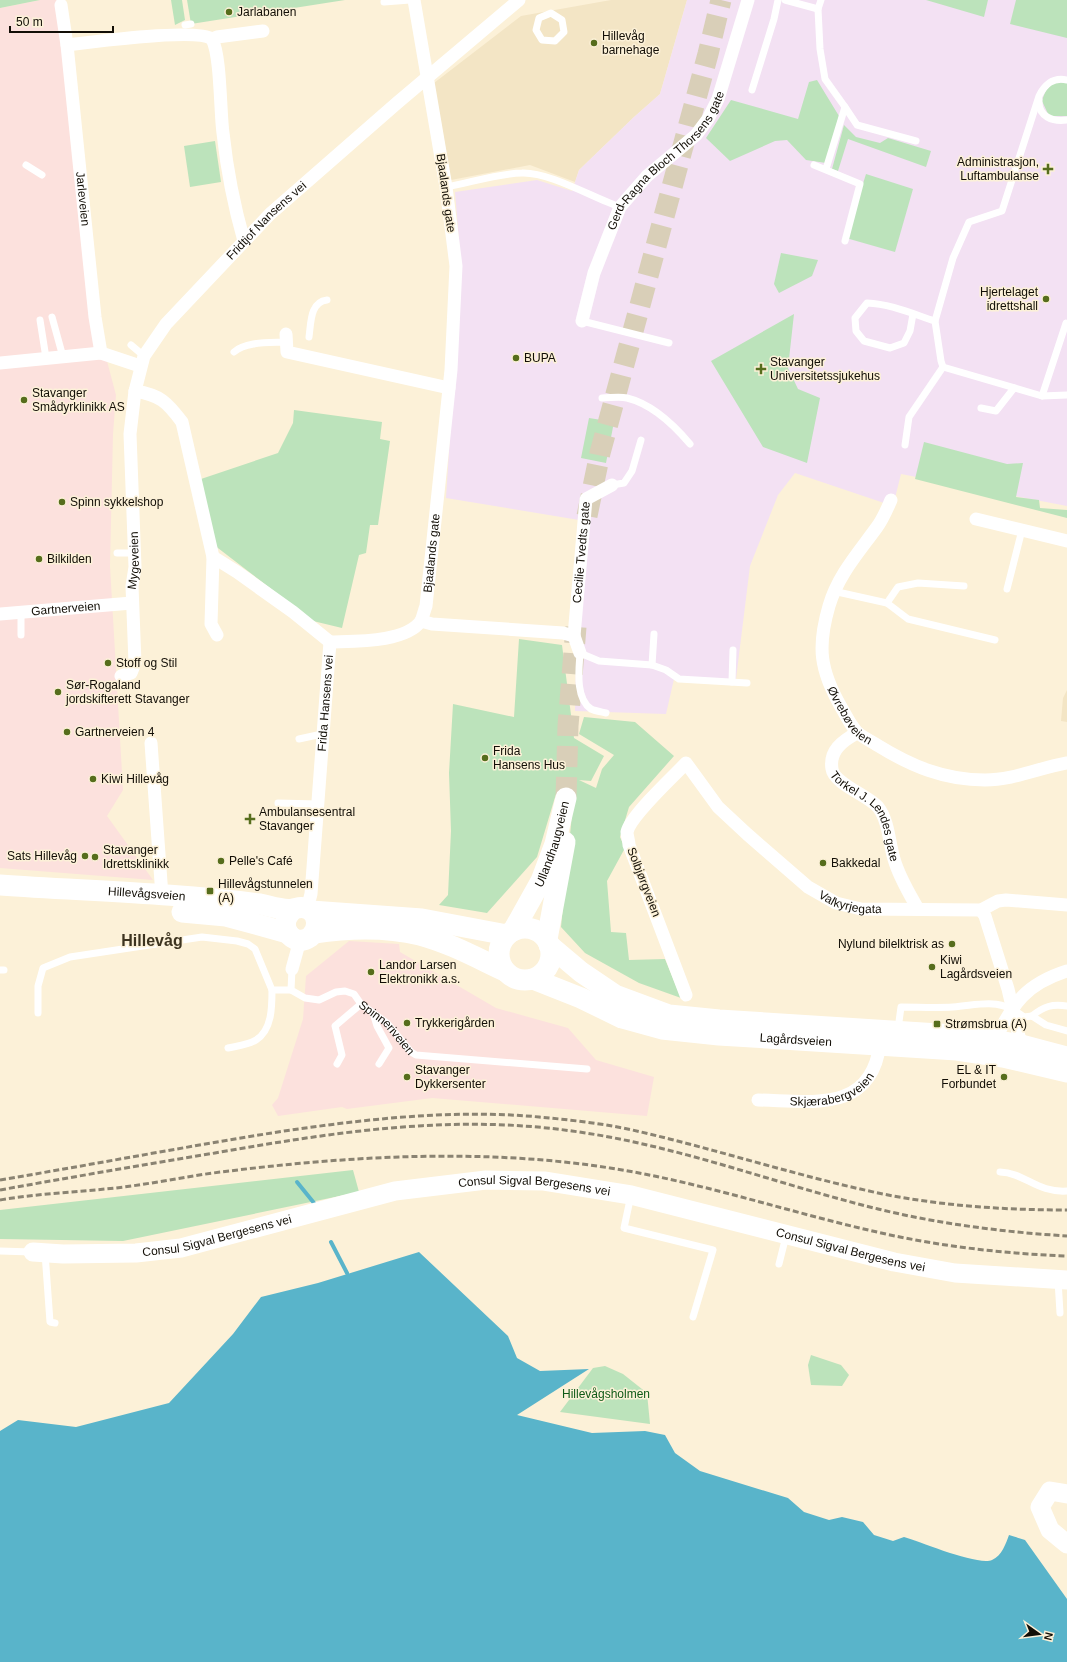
<svg xmlns="http://www.w3.org/2000/svg" width="1067" height="1662" font-family="Helvetica,sans-serif">
  <rect width="100%" height="100%" fill="#fcf1d8"/>
  <g fill="#fce1dd">
    <polygon points="40,0 57,0 103,346 116,395 113,434 110,566 123,790 107,816 153,880 0,868 0,8"/>
    <polygon points="349,941 399,944 400,952 496,1008 568,1028 596,1060 654,1077 647,1116 432,1098 347,1109 342,1107 278,1116 272,1105 278,1098 303,1019 306,976"/>
  </g>
  <g fill="#f3e5c5">
    <polygon points="611,0 687,0 660,94 634,117 579,170 575,182 530,165 451,180 434,83 521,16"/>
    <polygon points="1067,690 1067,722 1061,721 1063,698"/>
  </g>
  <polygon fill="#f3e1f3" points="687,0 1067,0 1067,506 901,474 893,506 795,473 778,495 750,566 736,679 674,679 666,714 575,711 579,520 446,498 461,265 455,192 537,180 572,191 579,170 634,117 660,94"/>
  <g fill="#bce3bb">
    <polygon points="0,0 40,0 0,8"/>
    <polygon points="171,0 182,0 185,20 175,25"/>
    <polygon points="187,0 345,0 191,24"/>
    <polygon points="926,0 988,0 984,17"/>
    <polygon points="1016,0 1067,0 1067,38 1010,24"/>
    <polygon points="817,80 839,116 826,163 806,160 787,140 775,141 730,161 706,138 731,100 798,119 809,82"/>
    <path d="M1057,82l10,1v33h-18l-7,-15c3,-10 5,-15 15,-19z"/>
    <polygon points="844,125 856,137 880,143 888,138 931,151 926,167 848,139 838,171 832,169"/>
    <polygon points="215,141 221,182 190,187 184,146"/>
    <polygon points="866,174 913,189 895,252 846,238"/>
    <polygon points="781,253 818,260 812,276 779,293 774,284"/>
    <polygon points="794,314 788,368 798,389 820,398 807,463 763,447 711,361"/>
    <polygon points="294,410 382,422 380,439 390,441 378,525 370,525 366,553 359,555 342,628 313,621 214,545 201,479 278,453 293,423"/>
    <polygon points="589,418 614,422 606,463 581,458"/>
    <polygon points="924,442 1007,464 1023,463 1016,497 1039,500 1040,508 1067,510 1067,518 915,479"/>
    <polygon points="519,639 562,645 574,738 604,756 591,781 579,780 596,788 602,769 614,755 579,734 584,717 635,722 674,756 629,807 620,837 625,848 607,881 611,932 626,933 629,960 665,959 681,998 639,983 585,953 561,927 574,794 556,794 537,857 487,913 439,905 448,895 451,831 449,773 453,704 514,717"/>
    <polygon points="353,1170 359,1192 123,1241 0,1239 0,1210"/>
    <polygon points="811,1355 841,1365 849,1375 842,1386 811,1385 808,1365"/>
    <polygon points="605,1366 623,1374 647,1393 650,1424 560,1412 593,1368"/>
  </g>
  <path fill="#59b4ca" d="M419,1252l89,84 9,22 23,13 49,-2 -72,46 75,18 53,-2 20,4 10,18 25,18 88,27 16,14 25,8 13,-3 21,5 11,13 19,6 11,-4c17,5 74,29 88,23 10,-4 14,-17 17,-25l16,5 42,59v63h-1067v-231l18,-11 58,7 93,-24 64,-69 28,-37 57,-14z"/>
  <g fill="none" stroke-linecap="round" stroke-linejoin="round">
    <g stroke="#59b4ca" stroke-width="4">
      <polyline points="297,1182 314,1203"/>
      <polyline points="331,1242 347,1273"/>
    </g>
    <g stroke="#d9cfb8" stroke-width="21" stroke-dasharray="21 10" stroke-linecap="butt">
      <polyline points="587,516 600,453 708,54 721,0"/>
      <polyline points="566,798 568,726 576,627"/>
    </g>
    <g stroke="#fff" stroke-width="7">
      <polyline points="785,0 818,9 821,0"/>
      <polyline points="384,2 410,0"/>
      <polyline points="818,9 820,49 825,79 845,107 826,169"/>
      <polygon points="551,13 562,20 564,32 555,41 542,40 536,30 539,18"/>
      <polyline points="185,25 191,24"/>
      <polyline points="752,90 774,19 778,0"/>
      <path d="M1039,100c-1,17 14,22 28,20"/>
      <polyline points="845,107 857,125 916,141"/>
      <polyline points="26,165 42,175"/>
      <polyline points="814,165 860,184 845,241"/>
      <path d="M446,187c23,-4 54,-14 76,-14 28,-1 71,25 98,34"/>
      <path d="M913,314l-3,17 -6,12 -14,5 -26,-7 -8,-10 -1,-13 12,-15c24,1 46,11 68,18l6,40 2,6 99,29 25,-1"/>
      <polyline points="52,317 63,357"/>
      <polyline points="40,320 46,358"/>
      <polyline points="582,321 669,343"/>
      <path d="M935,321l18,-63 16,-36 33,-11 37,-115c6,-12 14,-19 28,-16"/>
      <path d="M309,337c2,-14 1,-35 18,-37"/>
      <polyline points="131,345 144,356"/>
      <path d="M234,352c12,-11 37,-9 53,-10"/>
      <polyline points="1042,396 1066,323"/>
      <path d="M602,398c8,0 17,-2 25,0 25,6 47,27 63,46"/>
      <polyline points="981,408 996,411 1014,388"/>
      <polyline points="905,445 909,417 943,367"/>
      <polyline points="612,485 624,483 632,471 641,440"/>
      <polyline points="117,553 134,553"/>
      <polyline points="1007,589 1022,530"/>
      <polyline points="833,591 887,603 908,619 995,640"/>
      <polyline points="887,603 898,587 918,583 964,586"/>
      <polyline points="21,635 21,612"/>
      <polyline points="652,665 654,634"/>
      <polyline points="732,682 733,650"/>
      <path d="M606,713c-4,-1 -11,-2 -15,-4 -16,-11 -12,-40 -11,-56l19,8 53,4 14,5 13,9 68,4"/>
      <polyline points="299,739 322,734"/>
      <polyline points="278,803 317,804"/>
      <path id="s1" d="M292,969l-1,21 14,8 14,2 17,-8 9,-1 9,3 7,10 26,19 24,29 5,3 171,14"/>
      <polyline points="0,970 4,970"/>
      <polyline points="38,1013 38,986 43,968 70,957 202,937 237,941 248,944 255,949 272,990 291,990"/>
      <polyline points="373,1013 377,1026 389,1048 379,1064"/>
      <path d="M1032,1016c12,-10 20,-12 35,-10"/>
      <path d="M898,1029l3,-22c17,0 35,1 52,0 28,-2 46,-10 71,10l8,-1 14,9 21,6"/>
      <path d="M228,1048c9,-2 20,-3 28,-8 16,-10 16,-33 16,-50"/>
      <polyline points="337,1064 342,1055 335,1026 361,1004"/>
      <path d="M1000,1172c25,1 37,21 67,19"/>
      <polyline points="631,1195 624,1228 713,1250 693,1317"/>
      <polyline points="0,1251 32,1252"/>
      <polyline points="45,1253 50,1322 55,1323"/>
      <polyline points="779,1264 786,1236"/>
      <polyline points="1058,1280 1060,1313"/>
    </g>
    <g stroke="#fff" stroke-width="13">
      <path id="s2" d="M61,5l6,40 28,272 6,36"/>
      <polyline points="212,39 217,37 263,31"/>
      <path d="M67,45c24,-3 130,-17 145,-6 9,17 8,73 11,94 4,37 11,73 21,108"/>
      <path id="s3" d="M582,321l12,-48 26,-66 27,-31 49,-41 12,-16 10,-20 30,-99"/>
      <polyline points="286,334 287,352 449,388"/>
      <polyline points="0,363 101,353 140,366"/>
      <path d="M135,391c25,4 32,11 47,31l31,135 -2,67 6,11"/>
      <path id="s4" d="M891,500c-4,9 -8,19 -14,27 -18,25 -39,48 -48,79 -12,41 -9,64 12,101 5,8 9,18 16,25 5,5 14,9 20,13 34,21 67,35 108,35 28,0 54,-12 82,-17"/>
      <polyline points="976,519 1067,541"/>
      <polyline points="213,557 237,572 293,612 330,642"/>
      <path id="s5" d="M0,614l132,-11"/>
      <polyline points="421,621 432,624 563,633 574,636 580,653"/>
      <path id="s6" d="M574,636l12,-137 26,-14"/>
      <path id="s7" d="M330,642c24,-1 75,1 91,-21 2,-4 3,-10 5,-15l25,-236 5,-104 -10,-79 -32,-187"/>
      <path id="s8" d="M121,676l10,-3 4,-10 -3,-77 3,-19 -5,-133 5,-43 9,-35 22,-32 104,-110 127,-111 122,-103"/>
      <path id="s9" d="M857,733c-15,8 -28,18 -25,36 2,15 36,26 46,38 11,14 11,36 16,52 5,18 15,34 24,50"/>
      <polyline points="151,743 162,896"/>
      <path id="s10" d="M307,909l4,-15 19,-252"/>
      <polyline points="981,910 985,916 1008,989 1021,1045"/>
      <polyline points="292,969 300,940"/>
      <path id="s11" d="M686,995l-57,-150c0,-4 -2,-9 -2,-13 3,-16 46,-55 59,-69l32,44 29,27 61,53 28,16 25,6 120,1 17,-9 8,-1 61,5"/>
      <path d="M995,1040c18,-37 31,-56 72,-69"/>
      <path id="s12" d="M758,1100c53,1 113,14 122,-56"/>
    </g>
    <g stroke="#fff" stroke-width="19">
      <path id="s13" d="M33,1252l30,2 73,-1 45,-5 214,-57 91,-11 58,1 87,14 263,67 61,11 112,7"/>
      <polyline points="1067,1494 1050,1491 1040,1507 1050,1530 1067,1544"/>
    </g>
    <g stroke="#fff" stroke-width="21">
      <path id="s14" d="M0,885c86,6 174,8 260,19 10,2 24,7 33,5 5,-1 9,-3 15,0 11,5 11,21 2,28 -17,12 -35,-12 -17,-27"/>
      <polyline points="311,911 422,919 507,935"/>
      <polyline points="182,912 226,916 288,933"/>
      <circle cx="525" cy="954" r="26"/>
      <path id="s15" d="M513,931l28,-50 14,-37 11,-46"/>
      <path d="M314,933c35,-5 72,-6 106,2 30,8 57,23 85,36"/>
      <polyline points="547,939 565,842"/>
      <polyline points="549,945 581,972 615,995 669,1015 719,1020 970,1036 1021,1045 1067,1057"/>
      <path id="s16" d="M533,979l48,19 41,20 40,11 57,6 238,15 46,7 64,15"/>
    </g>
    <g stroke="#8a8372" stroke-width="3" stroke-dasharray="6 3" stroke-linecap="butt">
      <path d="M0,1180c95,-16 189,-34 284,-49 84,-12 170,-22 255,-14 33,3 69,7 102,15 81,19 160,45 242,62 61,12 122,16 184,16"/>
      <path d="M0,1190c72,-13 143,-25 215,-37 120,-21 236,-39 357,-22 105,14 204,53 306,78 62,15 125,23 189,27"/>
      <path d="M0,1200c41,-7 83,-8 124,-13 32,-4 64,-11 97,-15 128,-16 261,-24 389,-4 98,15 192,49 290,69 55,11 112,17 167,19"/>
    </g>
  </g>
  <g fill="#566d1c" stroke="#fcf1d8" stroke-width="1.5">
    <circle cx="229" cy="12" r="4"/>
    <circle cx="594" cy="43" r="4"/>
    <path d="M1046 163h4v4h4v4h-4v4h-4v-4h-4v-4h4z"/>
    <circle cx="1046" cy="299" r="4"/>
    <circle cx="516" cy="358" r="4"/>
    <path d="M759 363h4v4h4v4h-4v4h-4v-4h-4v-4h4z"/>
    <circle cx="24" cy="400" r="4"/>
    <circle cx="62" cy="502" r="4"/>
    <circle cx="39" cy="559" r="4"/>
    <circle cx="108" cy="663" r="4"/>
    <circle cx="58" cy="692" r="4"/>
    <circle cx="67" cy="732" r="4"/>
    <circle cx="485" cy="758" r="4"/>
    <circle cx="93" cy="779" r="4"/>
    <path d="M248 813h4v4h4v4h-4v4h-4v-4h-4v-4h4z"/>
    <circle cx="85" cy="856" r="4"/>
    <circle cx="95" cy="857" r="4"/>
    <circle cx="221" cy="861" r="4"/>
    <circle cx="823" cy="863" r="4"/>
    <rect x="206" y="887" width="8" height="8" rx="2"/>
    <circle cx="952" cy="944" r="4"/>
    <circle cx="932" cy="967" r="4"/>
    <circle cx="371" cy="972" r="4"/>
    <circle cx="407" cy="1023" r="4"/>
    <rect x="933" y="1020" width="8" height="8" rx="2"/>
    <circle cx="407" cy="1077" r="4"/>
    <circle cx="1004" cy="1077" r="4"/>
  </g>
  <g text-anchor="middle" dominant-baseline="central" stroke-width="3" stroke-linejoin="round" paint-order="stroke">
    <g font-size="12" fill="#120e06" stroke="#fcf1d8" text-anchor="start">
      <text x="237" y="12">Jarlabanen</text>
      <text x="602" y="36">Hillevåg<tspan x="602" dy="14">barnehage</tspan></text>
      <text x="1039" y="162" text-anchor="end">Administrasjon,<tspan x="1039" dy="14">Luftambulanse</tspan></text>
      <text x="1038" y="292" text-anchor="end">Hjertelaget<tspan x="1038" dy="14">idrettshall</tspan></text>
      <text x="524" y="358">BUPA</text>
      <text x="770" y="362">Stavanger<tspan x="770" dy="14">Universitetssjukehus</tspan></text>
      <text x="32" y="393">Stavanger<tspan x="32" dy="14">Smådyrklinikk AS</tspan></text>
      <text x="70" y="502">Spinn sykkelshop</text>
      <text x="47" y="559">Bilkilden</text>
      <text x="116" y="663">Stoff og Stil</text>
      <text x="66" y="685">Sør-Rogaland<tspan x="66" dy="14">jordskifterett Stavanger</tspan></text>
      <text x="75" y="732">Gartnerveien 4</text>
      <text x="493" y="751">Frida<tspan x="493" dy="14">Hansens Hus</tspan></text>
      <text x="101" y="779">Kiwi Hillevåg</text>
      <text x="259" y="812">Ambulansesentral<tspan x="259" dy="14">Stavanger</tspan></text>
      <text x="103" y="850">Stavanger<tspan x="103" dy="14">Idrettsklinikk</tspan></text>
      <text x="77" y="856" text-anchor="end">Sats Hillevåg</text>
      <text x="229" y="861">Pelle's Café</text>
      <text x="831" y="863">Bakkedal</text>
      <text x="218" y="884">Hillevågstunnelen<tspan x="218" dy="14">(A)</tspan></text>
      <text x="944" y="944" text-anchor="end">Nylund bilelktrisk as</text>
      <text x="940" y="960">Kiwi<tspan x="940" dy="14">Lagårdsveien</tspan></text>
      <text x="379" y="965">Landor Larsen<tspan x="379" dy="14">Elektronikk a.s.</tspan></text>
      <text x="415" y="1023">Trykkerigården</text>
      <text x="945" y="1024">Strømsbrua (A)</text>
      <text x="415" y="1070">Stavanger<tspan x="415" dy="14">Dykkersenter</tspan></text>
      <text x="996" y="1070" text-anchor="end">EL &amp; IT<tspan x="996" dy="14">Forbundet</tspan></text>
    </g>
    <g font-size="12" fill="#120e06" stroke="#fcf1d8">
      <text stroke="none"><textPath href="#s3" startOffset="186">Gerd-Ragna Bloch Thorsens gate</textPath></text>
      <text transform="translate(446 193) rotate(82)">Bjaalands gate</text>
      <text stroke="none"><textPath href="#s2" startOffset="195">Jarleveien</textPath></text>
      <text stroke="none"><textPath href="#s8" startOffset="513">Fridtjof Nansens vei</textPath></text>
      <text stroke="none"><textPath href="#s7" startOffset="165">Bjaalands gate</textPath></text>
      <text stroke="none"><textPath href="#s6" startOffset="84">Cecilie Tvedts gate</textPath></text>
      <text stroke="none"><textPath href="#s8" startOffset="124">Mygeveien</textPath></text>
      <text stroke="none"><textPath href="#s5" startOffset="66">Gartnerveien</textPath></text>
      <text stroke="none"><textPath href="#s10" startOffset="207">Frida Hansens vei</textPath></text>
      <text stroke="none"><textPath href="#s4" startOffset="241">Øvrebøveien</textPath></text>
      <text stroke="none"><textPath href="#s9" startOffset="108">Torkel J. Lendes gate</textPath></text>
      <text stroke="none"><textPath href="#s15" startOffset="96">Ullandhaugveien</textPath></text>
      <text transform="translate(644 882) rotate(69)">Solbjørgveien</text>
      <text stroke="none"><textPath href="#s14" startOffset="147">Hillevågsveien</textPath></text>
      <text stroke="none"><textPath href="#s11" startOffset="486">Valkyrjegata</textPath></text>
      <text stroke="none"><textPath href="#s1" startOffset="136">Spinneriveien</textPath></text>
      <text stroke="none"><textPath href="#s16" startOffset="273">Lagårdsveien</textPath></text>
      <text stroke="none"><textPath href="#s12" startOffset="77">Skjærabergveien</textPath></text>
      <text stroke="none"><textPath href="#s13" startOffset="510">Consul Sigval Bergesens vei</textPath></text>
      <text stroke="none"><textPath href="#s13" startOffset="186">Consul Sigval Bergesens vei</textPath></text>
      <text stroke="none"><textPath href="#s13" startOffset="834">Consul Sigval Bergesens vei</textPath></text>
    </g>
    <g font-size="12" fill="#0f5a17" stroke="#fcf1d8">
      <text x="606" y="1394">Hillevågsholmen</text>
    </g>
    <g font-size="16" font-weight="bold" fill="#3d3420" stroke="#fcf1d8">
      <text x="152" y="940">Hillevåg</text>
    </g>
  </g>
  <g transform="translate(1039 1634) rotate(104)" stroke="#fcf1d8" stroke-width="3" paint-order="stroke">
  <path d="M0-3L7 15L0 10L-7 15Z" fill="#120e06"/>
  <text y="-6" font-size="11" font-weight="bold" text-anchor="middle" fill="#120e06">N</text>
  </g>
  <path d="M10 26v6h103v-6" fill="none" stroke="#120e06" stroke-width="2"/>
  <text x="16" y="26" font-size="12" fill="#120e06" stroke="#fcf1d8" stroke-width="3" paint-order="stroke">50 m</text>
</svg>
